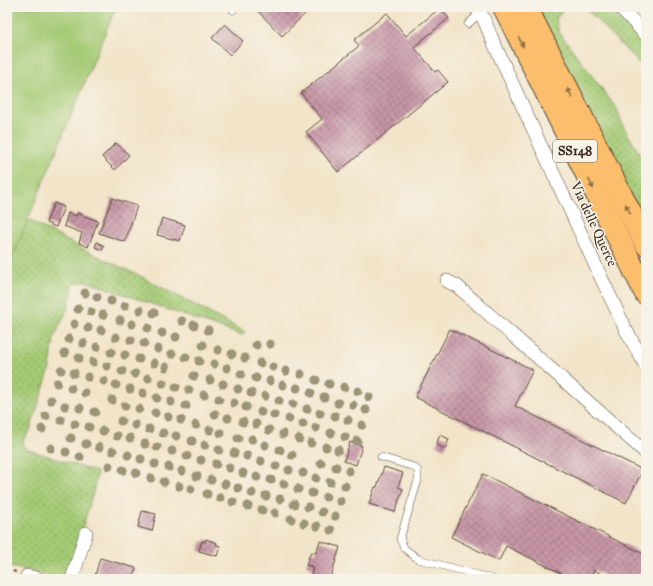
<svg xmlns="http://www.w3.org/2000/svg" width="653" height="586" font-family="'IM FELL Great Primer',serif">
  <defs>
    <pattern id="grass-dots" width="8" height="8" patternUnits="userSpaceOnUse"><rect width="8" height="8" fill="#a4ca75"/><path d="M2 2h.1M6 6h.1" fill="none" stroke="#87a45f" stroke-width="1.8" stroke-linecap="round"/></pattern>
    <pattern id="building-cross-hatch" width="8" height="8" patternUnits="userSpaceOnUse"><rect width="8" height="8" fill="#c796a7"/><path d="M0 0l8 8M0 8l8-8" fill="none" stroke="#a37b87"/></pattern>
  </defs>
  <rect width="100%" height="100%" fill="#f7f3e8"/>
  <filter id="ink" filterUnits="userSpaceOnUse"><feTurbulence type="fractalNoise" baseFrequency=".025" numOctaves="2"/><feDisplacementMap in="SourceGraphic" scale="8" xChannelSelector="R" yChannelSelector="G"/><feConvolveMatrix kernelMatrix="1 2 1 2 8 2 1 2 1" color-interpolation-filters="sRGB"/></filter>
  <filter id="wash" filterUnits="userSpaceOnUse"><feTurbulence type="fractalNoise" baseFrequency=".012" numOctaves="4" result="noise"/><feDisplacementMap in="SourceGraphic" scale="16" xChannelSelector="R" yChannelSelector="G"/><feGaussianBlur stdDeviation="0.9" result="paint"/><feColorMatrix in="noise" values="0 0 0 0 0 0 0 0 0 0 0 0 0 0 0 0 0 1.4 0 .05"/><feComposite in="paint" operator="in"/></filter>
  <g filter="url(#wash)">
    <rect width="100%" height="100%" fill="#f2e4c9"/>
    <g fill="url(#grass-dots)" stroke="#707a4a">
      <polygon points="531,7 568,7 562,11 556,19 559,32 617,109 623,126 646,165 646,233"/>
      <polygon points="580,7 608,7 646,46 646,70 585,8"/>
      <polygon points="7,209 95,255 140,276 245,332 241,335 86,281 74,284 67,310 54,338 50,368 30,430 23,441 26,449 97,472 97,475 92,496 67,579 61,579 7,566"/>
    </g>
    <polygon fill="#a4ca75" stroke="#707a4a" points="7,7 116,7 7,270"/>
    <g id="blocks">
      <g fill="url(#building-cross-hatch)">
        <polygon points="254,7 312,7 282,36"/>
        <polygon points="440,8 449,18 414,47 435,72 438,70 448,82 338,172 306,132 322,119 301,93 359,46 354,40 387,13 406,36"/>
        <polygon points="225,24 243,41 230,55 212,38"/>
        <polygon points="116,143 129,155 115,170 102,157"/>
        <polygon points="112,198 137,206 125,242 99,233"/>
        <polygon points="54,203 64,207 56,227 46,223"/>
        <polygon points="68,213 76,216 77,213 98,221 88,247 79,243 82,233 64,226"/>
        <polygon points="162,218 185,225 180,241 157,235"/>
        <polygon points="97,242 104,246 102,250 95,247"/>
        <polygon points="450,329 533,370 515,406 643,470 626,503 415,397"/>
        <polygon points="440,435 449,439 445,449 436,445"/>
        <polygon points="350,442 362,446 356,465 344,461"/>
        <polygon points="384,467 403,473 398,487 403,489 395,512 369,504 375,487 377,487"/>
        <polygon points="483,474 646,555 646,579 611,579 594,570 590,579 573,579 506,546 499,561 451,537"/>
        <polygon points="142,511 156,514 152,531 138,527"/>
        <polygon points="206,539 217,543 216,545 220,546 217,556 199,551 202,541 205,542"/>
        <polygon points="320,541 340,547 330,579 310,579 313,567 306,565 311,552 316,553"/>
        <polygon points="100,558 136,568 132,579 94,579"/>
      </g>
    </g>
  </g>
  <g filter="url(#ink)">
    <use href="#blocks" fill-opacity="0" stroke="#564638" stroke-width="1"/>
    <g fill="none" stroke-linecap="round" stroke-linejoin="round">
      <defs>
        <g id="lane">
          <polyline points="233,10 236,7"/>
          <polyline points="468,24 480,13"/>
          <polyline points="381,457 414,467 418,471 418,480 400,539 404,548 418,559 493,579"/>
        </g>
        <g id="street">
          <path d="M475,7c9,8 12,21 17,32l106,232 28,59 20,36"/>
          <polyline points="620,7 646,35"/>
          <polyline points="447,281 457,286 646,453"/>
          <polyline points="27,576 40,579"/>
          <polyline points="72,579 86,533"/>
        </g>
        <g id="highway">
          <polyline points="504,7 646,294"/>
          <polyline points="526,7 646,244"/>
        </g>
      </defs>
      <use href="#lane" stroke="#564638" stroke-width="8"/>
      <use href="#street" stroke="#564638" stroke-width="14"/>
      <use href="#highway" stroke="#564638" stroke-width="24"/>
      <polyline stroke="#564638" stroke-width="2" stroke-dasharray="3 3" stroke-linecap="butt" points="7,570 17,572"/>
      <use href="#lane" stroke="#fff" stroke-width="7"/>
      <use href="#street" stroke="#fff" stroke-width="13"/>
      <use href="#highway" stroke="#fabe6d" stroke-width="22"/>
    </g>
    <g fill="#9c9477">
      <circle cx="85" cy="293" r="4.5"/>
      <circle cx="97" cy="297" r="4.5"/>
      <circle cx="111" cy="301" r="4.5"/>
      <circle cx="125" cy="306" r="4.5"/>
      <circle cx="78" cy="309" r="4.5"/>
      <circle cx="140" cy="310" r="4.5"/>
      <circle cx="91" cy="312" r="4.5"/>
      <circle cx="154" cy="313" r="4.5"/>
      <circle cx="103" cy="315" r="4.5"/>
      <circle cx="120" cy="320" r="4.5"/>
      <circle cx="182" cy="321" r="4.5"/>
      <circle cx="74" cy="324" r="4.5"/>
      <circle cx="132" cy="324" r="4.5"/>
      <circle cx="194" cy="325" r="4.5"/>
      <circle cx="88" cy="328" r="4.5"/>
      <circle cx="148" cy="328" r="4.5"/>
      <circle cx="101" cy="330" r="4.5"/>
      <circle cx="208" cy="330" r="4.5"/>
      <circle cx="162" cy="333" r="4.5"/>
      <circle cx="116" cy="337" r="4.5"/>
      <circle cx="176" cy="337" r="4.5"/>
      <circle cx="69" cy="339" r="4.5"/>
      <circle cx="131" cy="340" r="4.5"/>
      <circle cx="83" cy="343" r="4.5"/>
      <circle cx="144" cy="343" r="4.5"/>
      <circle cx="270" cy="344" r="4.5"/>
      <circle cx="203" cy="345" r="4.5"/>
      <circle cx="256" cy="345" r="4.5"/>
      <circle cx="97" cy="347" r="4.5"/>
      <circle cx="158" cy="349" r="4.5"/>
      <circle cx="218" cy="350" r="4.5"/>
      <circle cx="111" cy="352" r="4.5"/>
      <circle cx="65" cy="353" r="4.5"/>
      <circle cx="172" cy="354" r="4.5"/>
      <circle cx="232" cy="354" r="4.5"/>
      <circle cx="125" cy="355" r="4.5"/>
      <circle cx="186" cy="357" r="4.5"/>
      <circle cx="79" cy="358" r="4.5"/>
      <circle cx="245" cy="358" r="4.5"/>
      <circle cx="139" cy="359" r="4.5"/>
      <circle cx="199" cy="361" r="4.5"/>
      <circle cx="93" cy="362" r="4.5"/>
      <circle cx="154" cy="363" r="4.5"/>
      <circle cx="260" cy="363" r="4.5"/>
      <circle cx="214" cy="364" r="4.5"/>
      <circle cx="107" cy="366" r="4.5"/>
      <circle cx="166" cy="367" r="4.5"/>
      <circle cx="273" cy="367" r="4.5"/>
      <circle cx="227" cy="368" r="4.5"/>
      <circle cx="61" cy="370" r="4.5"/>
      <circle cx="122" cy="371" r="4.5"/>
      <circle cx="286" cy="371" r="4.5"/>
      <circle cx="74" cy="373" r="4.5"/>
      <circle cx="135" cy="374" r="4.5"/>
      <circle cx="241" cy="374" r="4.5"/>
      <circle cx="301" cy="374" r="4.5"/>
      <circle cx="194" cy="376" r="4.5"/>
      <circle cx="88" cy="377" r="4.5"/>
      <circle cx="148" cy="378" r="4.5"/>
      <circle cx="256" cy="378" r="4.5"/>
      <circle cx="210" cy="380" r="4.5"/>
      <circle cx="316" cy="380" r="4.5"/>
      <circle cx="104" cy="381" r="4.5"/>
      <circle cx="270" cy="381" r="4.5"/>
      <circle cx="57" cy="383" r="4.5"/>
      <circle cx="163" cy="383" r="4.5"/>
      <circle cx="223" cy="384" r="4.5"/>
      <circle cx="329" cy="384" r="4.5"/>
      <circle cx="116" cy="385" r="4.5"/>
      <circle cx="283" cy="385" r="4.5"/>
      <circle cx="176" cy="387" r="4.5"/>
      <circle cx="344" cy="387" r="4.5"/>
      <circle cx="71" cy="388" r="4.5"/>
      <circle cx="297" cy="388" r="4.5"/>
      <circle cx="130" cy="389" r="4.5"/>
      <circle cx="238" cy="389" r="4.5"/>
      <circle cx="189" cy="390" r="4.5"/>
      <circle cx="358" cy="391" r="4.5"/>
      <circle cx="85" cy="393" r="4.5"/>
      <circle cx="143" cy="393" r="4.5"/>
      <circle cx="251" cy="393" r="4.5"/>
      <circle cx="311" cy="393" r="4.5"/>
      <circle cx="204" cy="395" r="4.5"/>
      <circle cx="265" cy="396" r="4.5"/>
      <circle cx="324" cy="397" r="4.5"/>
      <circle cx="369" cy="397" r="4.5"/>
      <circle cx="157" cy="398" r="4.5"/>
      <circle cx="219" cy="399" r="4.5"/>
      <circle cx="51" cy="400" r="4.5"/>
      <circle cx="112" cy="400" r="4.5"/>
      <circle cx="279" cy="401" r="4.5"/>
      <circle cx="171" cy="402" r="4.5"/>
      <circle cx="234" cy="403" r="4.5"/>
      <circle cx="338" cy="403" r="4.5"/>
      <circle cx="293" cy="404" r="4.5"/>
      <circle cx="353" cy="405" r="4.5"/>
      <circle cx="65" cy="406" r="4.5"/>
      <circle cx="125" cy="406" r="4.5"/>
      <circle cx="186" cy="406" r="4.5"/>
      <circle cx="246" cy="407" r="4.5"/>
      <circle cx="80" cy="408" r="4.5"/>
      <circle cx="139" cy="409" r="4.5"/>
      <circle cx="307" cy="409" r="4.5"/>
      <circle cx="366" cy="410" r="4.5"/>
      <circle cx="95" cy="412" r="4.5"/>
      <circle cx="261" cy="412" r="4.5"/>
      <circle cx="155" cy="413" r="4.5"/>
      <circle cx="320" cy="413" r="4.5"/>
      <circle cx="215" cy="414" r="4.5"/>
      <circle cx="274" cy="415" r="4.5"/>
      <circle cx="46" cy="416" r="4.5"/>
      <circle cx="335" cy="416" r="4.5"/>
      <circle cx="168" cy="417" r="4.5"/>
      <circle cx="228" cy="418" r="4.5"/>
      <circle cx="289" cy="419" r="4.5"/>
      <circle cx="61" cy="420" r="4.5"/>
      <circle cx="181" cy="420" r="4.5"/>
      <circle cx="348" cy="420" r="4.5"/>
      <circle cx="121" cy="421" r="4.5"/>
      <circle cx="243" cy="422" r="4.5"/>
      <circle cx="75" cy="424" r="4.5"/>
      <circle cx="256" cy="424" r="4.5"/>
      <circle cx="303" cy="424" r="4.5"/>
      <circle cx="135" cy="425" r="4.5"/>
      <circle cx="196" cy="425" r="4.5"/>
      <circle cx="362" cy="425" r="4.5"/>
      <circle cx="89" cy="427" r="4.5"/>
      <circle cx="316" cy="428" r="4.5"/>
      <circle cx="42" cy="429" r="4.5"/>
      <circle cx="149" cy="429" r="4.5"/>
      <circle cx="210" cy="430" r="4.5"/>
      <circle cx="269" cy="430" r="4.5"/>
      <circle cx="103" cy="431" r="4.5"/>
      <circle cx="163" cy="433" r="4.5"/>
      <circle cx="221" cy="433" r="4.5"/>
      <circle cx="331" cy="433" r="4.5"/>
      <circle cx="283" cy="434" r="4.5"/>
      <circle cx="117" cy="436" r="4.5"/>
      <circle cx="176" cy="436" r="4.5"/>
      <circle cx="345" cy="437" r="4.5"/>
      <circle cx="71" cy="438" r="4.5"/>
      <circle cx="130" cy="438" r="4.5"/>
      <circle cx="238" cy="438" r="4.5"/>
      <circle cx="252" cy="439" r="4.5"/>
      <circle cx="299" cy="439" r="4.5"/>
      <circle cx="192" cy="441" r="4.5"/>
      <circle cx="357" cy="441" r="4.5"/>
      <circle cx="311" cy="443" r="4.5"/>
      <circle cx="86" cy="444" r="4.5"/>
      <circle cx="145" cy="444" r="4.5"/>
      <circle cx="205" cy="445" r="4.5"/>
      <circle cx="265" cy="445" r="4.5"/>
      <circle cx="99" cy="447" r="4.5"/>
      <circle cx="157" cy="447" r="4.5"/>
      <circle cx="326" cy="447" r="4.5"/>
      <circle cx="51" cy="448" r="4.5"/>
      <circle cx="219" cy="450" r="4.5"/>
      <circle cx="280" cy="450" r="4.5"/>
      <circle cx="338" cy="450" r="4.5"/>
      <circle cx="113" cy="451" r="4.5"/>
      <circle cx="172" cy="451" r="4.5"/>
      <circle cx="66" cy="452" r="4.5"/>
      <circle cx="234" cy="453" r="4.5"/>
      <circle cx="128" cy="455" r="4.5"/>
      <circle cx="292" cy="455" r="4.5"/>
      <circle cx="187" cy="456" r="4.5"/>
      <circle cx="247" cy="456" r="4.5"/>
      <circle cx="80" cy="457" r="4.5"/>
      <circle cx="141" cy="459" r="4.5"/>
      <circle cx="201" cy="460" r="4.5"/>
      <circle cx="261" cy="461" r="4.5"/>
      <circle cx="321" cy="463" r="4.5"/>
      <circle cx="155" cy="464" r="4.5"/>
      <circle cx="216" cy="464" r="4.5"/>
      <circle cx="109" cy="466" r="4.5"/>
      <circle cx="276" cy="466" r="4.5"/>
      <circle cx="169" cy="467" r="4.5"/>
      <circle cx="336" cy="467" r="4.5"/>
      <circle cx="229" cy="468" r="4.5"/>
      <circle cx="123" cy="470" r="4.5"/>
      <circle cx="289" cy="470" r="4.5"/>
      <circle cx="182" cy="471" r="4.5"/>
      <circle cx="349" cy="471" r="4.5"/>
      <circle cx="136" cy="473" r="4.5"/>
      <circle cx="243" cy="473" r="4.5"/>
      <circle cx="303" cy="473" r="4.5"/>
      <circle cx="197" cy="476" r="4.5"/>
      <circle cx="257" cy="477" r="4.5"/>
      <circle cx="151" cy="478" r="4.5"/>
      <circle cx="316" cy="478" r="4.5"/>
      <circle cx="211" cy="480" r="4.5"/>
      <circle cx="271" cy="480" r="4.5"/>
      <circle cx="164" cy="482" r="4.5"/>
      <circle cx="330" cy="482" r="4.5"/>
      <circle cx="225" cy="484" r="4.5"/>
      <circle cx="284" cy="484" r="4.5"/>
      <circle cx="179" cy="486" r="4.5"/>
      <circle cx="345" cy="486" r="4.5"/>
      <circle cx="238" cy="488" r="4.5"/>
      <circle cx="191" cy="489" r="4.5"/>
      <circle cx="298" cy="489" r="4.5"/>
      <circle cx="252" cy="493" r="4.5"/>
      <circle cx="312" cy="493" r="4.5"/>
      <circle cx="207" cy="494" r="4.5"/>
      <circle cx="266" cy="496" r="4.5"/>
      <circle cx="326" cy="497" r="4.5"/>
      <circle cx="220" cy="498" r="4.5"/>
      <circle cx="280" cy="499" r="4.5"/>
      <circle cx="340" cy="501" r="4.5"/>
      <circle cx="233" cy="502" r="4.5"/>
      <circle cx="294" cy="504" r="4.5"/>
      <circle cx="248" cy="506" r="4.5"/>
      <circle cx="308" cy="507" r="4.5"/>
      <circle cx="262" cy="510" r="4.5"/>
      <circle cx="322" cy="512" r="4.5"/>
      <circle cx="275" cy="513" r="4.5"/>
      <circle cx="335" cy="516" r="4.5"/>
      <circle cx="291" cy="519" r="4.5"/>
      <circle cx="304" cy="523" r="4.5"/>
      <circle cx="317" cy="526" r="4.5"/>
      <circle cx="331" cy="530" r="4.5"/>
    </g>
    <defs><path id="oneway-solid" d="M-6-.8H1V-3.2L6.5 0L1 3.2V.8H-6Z"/></defs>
    <g fill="#916d42">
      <use href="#oneway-solid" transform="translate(521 42) rotate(64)"/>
      <use href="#oneway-solid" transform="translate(570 93) rotate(-117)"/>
      <use href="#oneway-solid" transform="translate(591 184) rotate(64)"/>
      <use href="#oneway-solid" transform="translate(628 209) rotate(-117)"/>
    </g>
  </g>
  <g text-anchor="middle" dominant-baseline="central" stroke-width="3" stroke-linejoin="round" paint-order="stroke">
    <rect fill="#f7f3e8" stroke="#73665b" stroke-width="1" x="553" y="140" width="44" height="22" rx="3"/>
    <g font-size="13" font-weight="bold" fill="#3b2a1e">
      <text x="575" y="151">SS148</text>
    </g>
    <g font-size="14" fill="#3b2a1e" stroke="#f7f3e8">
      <text transform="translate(594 224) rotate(65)">Via delle Querce</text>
    </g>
  </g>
  <rect width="653" height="586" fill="none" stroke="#f7f3e8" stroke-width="24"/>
</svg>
